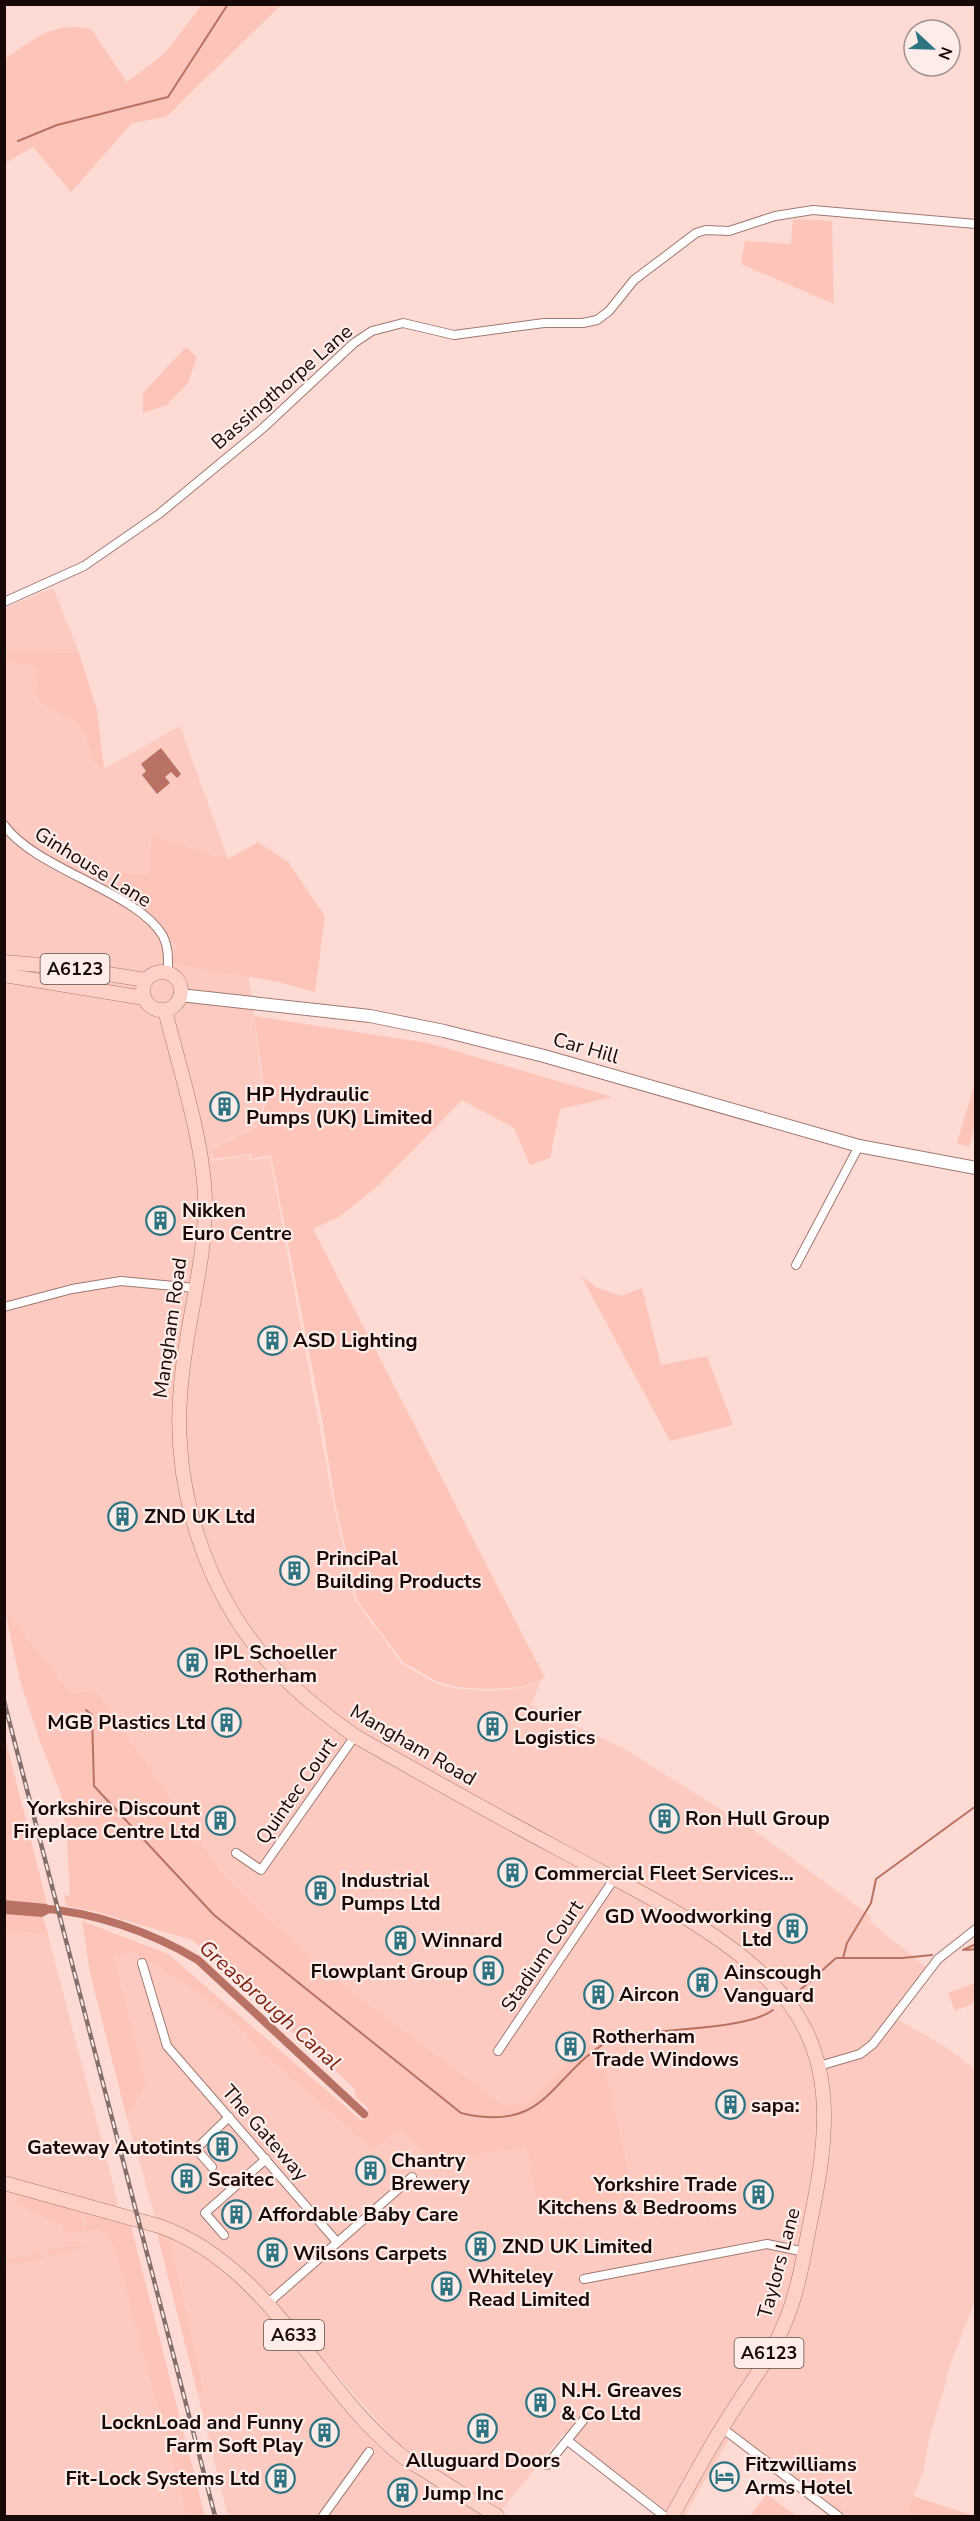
<svg xmlns="http://www.w3.org/2000/svg" width="980" height="2521" font-family="'Nunito Sans',sans-serif">
  <rect width="100%" height="100%" fill="#fddbd4"/>
  <g fill="#fccac0">
    <polygon points="53,588 79,653 5,651 5,608"/>
    <polygon points="5,662 35,666 38,702 67,716 87,735 93,761 104,769 180,726 228,859 151,836 151,873 134,875 118,870 149,916 176,946 172,963 249,976 264,1102 258,1125 213,1148 212,1161 249,1155 250,1161 270,1157 333,1501 355,1600 402,1664 437,1684 458,1689 489,1691 522,1688 541,1680 531,1705 623,1748 755,1831 872,1917 869,1921 926,1967 890,2015 944,2046 975,2069 976,2298 952,2360 930,2435 922,2476 907,2510 923,2516 828,2516 729,2440 684,2516 674,2516 564,2433 501,2511 400,2446 283,2315 269,2326 301,2353 377,2446 403,2466 483,2516 228,2516 197,2391 204,2389 169,2236 156,2230 154,2213 127,2119 146,2083 114,1955 133,1952 186,1984 231,2018 259,2050 373,2149 399,2127 436,2162 527,2147 635,2196 598,2038 569,2061 530,2101 502,2105 312,1961 221,1872 95,1689 71,1693 5,1611"/>
    <polygon points="4,1767 118,2203 108,2220 187,2516 5,2516"/>
  </g>
  <g fill="#fdc5ba">
    <path d="M202,5h79l-115,112 -34,6 -61,69 -38,-45 -28,16v-104c29,-20 48,-38 86,-30l36,53 37,-28z"/>
    <polygon points="793,219 832,221 834,304 741,264 745,241 791,244"/>
    <polygon points="186,347 197,357 188,383 167,405 143,413 143,393"/>
    <path d="M5,651l74,2 18,57 7,59 -11,-8c-8,-39 -20,-42 -55,-59l-3,-36 -30,-4z"/>
    <polygon points="151,836 228,859 258,842 288,862 325,916 315,992 278,982 172,963 176,946 149,916 109,884 118,870 134,875 150,873"/>
    <polygon points="254,1016 428,1043 612,1097 560,1109 550,1158 530,1165 514,1128 462,1100 379,1185 339,1217 313,1229 545,1678 522,1687 489,1689 457,1687 438,1682 403,1662 357,1600 335,1502 322,1419 271,1155 252,1159 250,1154 213,1159 213,1149 258,1126 266,1102"/>
    <polygon points="975,1082 975,1125 969,1147 957,1143"/>
    <polygon points="581,1276 598,1288 621,1296 642,1288 661,1365 707,1356 733,1425 670,1441"/>
    <polygon points="5,1611 71,1693 95,1689 221,1872 312,1961 502,2105 530,2101 569,2061 598,2038 635,2196 539,2215 527,2147 436,2162 399,2128 374,2150 259,2050 231,2018 186,1984 133,1952 114,1956 146,2083 127,2119 90,1973 82,1921 168,1954 362,2121 367,2116 368,2108 356,2097 354,2088 192,1940 94,1911 66,1906 64,1895 70,1896 67,1840 60,1792 40,1742 20,1680"/>
    <polygon points="5,1737 47,1904 5,1900"/>
    <polygon points="4,1914 42,1917 48,1934 5,1931"/>
    <polygon points="975,1983 975,2003 955,2011 948,1993"/>
    <polygon points="22,2193 79,2212 83,2227 87,2225 84,2214 131,2226 205,2516 187,2516 115,2248 107,2233 95,2229 66,2234 62,2232 65,2226 16,2203"/>
    <polygon points="156,2230 169,2236 204,2390 197,2391"/>
    <polygon points="65,2246 86,2246 49,2256 46,2250"/>
    <polygon points="39,2252 44,2257 5,2267 5,2261"/>
    <polygon points="767,2494 796,2516 750,2516"/>
    <polygon points="913,2496 975,2516 923,2516 907,2511"/>
  </g>
  <g fill="#b97163">
    <polygon points="161,748 181,774 177,778 171,772 165,777 170,783 157,794 142,775 146,771 141,764"/>
    <polygon points="4,1900 47,1904 50,1913 42,1917 5,1914"/>
  </g>
  <g fill="none" stroke-linecap="round" stroke-linejoin="round">
    <g stroke="#b97163" stroke-width="2">
      <polyline points="18,141 57,125 168,97 228,4"/>
      <path d="M86,1710l6,5 2,71 120,129 247,198c90,22 89,-43 155,-76 7,-4 19,-3 27,-4 31,-4 107,-5 130,-23"/>
      <polyline points="963,1950 976,1944"/>
      <polyline points="966,1950 976,1949"/>
      <polyline points="843,1958 847,1943 871,1903 876,1879 976,1806"/>
      <polyline points="799,1991 836,1958 902,1958 932,1955"/>
    </g>
    <path stroke="#b97163" stroke-width="8" d="M39,1908c54,4 113,24 159,52l166,154"/>
    <defs>
      <g id="minor">
        <polyline points="4,602 84,566 159,514 263,428 354,343 372,331 403,323 454,335 544,323 583,323 597,320 609,311 634,280 696,233 706,230 729,231 775,216 813,210 976,224"/>
        <path d="M4,825c31,44 134,67 159,111 6,12 5,24 5,37"/>
        <polyline points="796,1265 859,1146"/>
        <polyline points="4,1307 72,1289 121,1281 195,1288"/>
        <polyline points="236,1853 261,1870 355,1736"/>
        <polyline points="142,1963 167,2046 337,2242"/>
        <polyline points="498,2051 614,1879"/>
        <polyline points="819,2066 860,2054 873,2044 938,1959 976,1929"/>
        <polyline points="212,2167 196,2149 229,2117"/>
        <polyline points="224,2235 205,2213 266,2159"/>
        <polyline points="584,2279 767,2244 805,2252"/>
        <polyline points="267,2304 412,2177"/>
        <polyline points="722,2428 838,2516"/>
        <polyline points="568,2441 664,2516"/>
        <polyline points="547,2465 585,2418"/>
        <polyline points="323,2516 369,2452"/>
      </g>
      <polyline id="secondary" points="180,995 370,1016 444,1031 544,1056 859,1146 976,1168"/>
      <g id="primary">
        <polyline points="4,962 63,967 146,980"/>
        <circle cx="162" cy="991" r="19"/>
        <polyline points="4,975 144,998"/>
        <path d="M165,1010c14,57 39,133 40,190 1,62 -19,123 -24,185 -10,101 24,209 94,284 24,25 52,47 80,67 70,40 140,79 211,117 72,39 171,83 222,149 52,67 37,150 21,226 -6,33 -12,68 -26,99 -15,36 -41,67 -61,101 -18,29 -34,59 -50,88"/>
        <path d="M4,2183l155,43c107,37 156,157 238,226 10,9 23,15 35,23 21,13 43,28 65,41"/>
      </g>
    </defs>
    <use href="#minor" stroke="#9f7972" stroke-width="10"/>
    <use href="#secondary" stroke="#9f7972" stroke-width="14"/>
    <use href="#primary" stroke="#ad786c" stroke-width="15"/>
    <use href="#minor" stroke="#fff" stroke-width="8"/>
    <use href="#secondary" stroke="#fff" stroke-width="12"/>
    <use href="#primary" stroke="#fed1c8" stroke-width="14"/>
    <defs>
      <polyline id="rail" points="4,1701 215,2516"/>
    </defs>
    <use href="#rail" stroke="#856e69" stroke-width="4.5"/>
    <use href="#rail" stroke="#feece9" stroke-width="2" stroke-dasharray="7" stroke-linecap="butt"/>
  </g>
  <defs>
    <symbol id="building-ring" viewBox="-11 -11 22 22"><circle r="9.5" fill="#feece9" stroke="#2e7482" stroke-width="1.5"/><path d="M-4-6H4V6H1V3H-1V6H-4ZM-2.5-4.3h1.7v1.8h-1.7ZM.8-4.3h1.7v1.8H.8ZM-2.5-1h1.7V.8h-1.7ZM.8-1h1.7V.8H.8Z" fill="#2e7482"/></symbol>
    <symbol id="hotel-ring" viewBox="-11 -11 22 22"><circle r="9.5" fill="#feece9" stroke="#2e7482" stroke-width="1.5"/><path d="M-6-4.5h1.5V1H6V5H4.5V3h-9V5H-6ZM-4 0a1.8 1.8 0 1 1 3.6 0ZM.5 0V-2.5h3Q6-2.5 6 0Z" fill="#2e7482"/></symbol>
  </defs>
  <g fill-rule="evenodd">
    <use href="#building-ring" x="208" y="1090" width="33" height="33"/>
    <use href="#building-ring" x="144" y="1204" width="33" height="33"/>
    <use href="#building-ring" x="256" y="1324" width="33" height="33"/>
    <use href="#building-ring" x="106" y="1500" width="33" height="33"/>
    <use href="#building-ring" x="278" y="1554" width="33" height="33"/>
    <use href="#building-ring" x="176" y="1646" width="33" height="33"/>
    <use href="#building-ring" x="210" y="1706" width="33" height="33"/>
    <use href="#building-ring" x="476" y="1710" width="33" height="33"/>
    <use href="#building-ring" x="648" y="1802" width="33" height="33"/>
    <use href="#building-ring" x="204" y="1804" width="33" height="33"/>
    <use href="#building-ring" x="496" y="1856" width="33" height="33"/>
    <use href="#building-ring" x="304" y="1874" width="33" height="33"/>
    <use href="#building-ring" x="776" y="1912" width="33" height="33"/>
    <use href="#building-ring" x="384" y="1924" width="33" height="33"/>
    <use href="#building-ring" x="472" y="1954" width="33" height="33"/>
    <use href="#building-ring" x="686" y="1966" width="33" height="33"/>
    <use href="#building-ring" x="582" y="1978" width="33" height="33"/>
    <use href="#building-ring" x="554" y="2030" width="33" height="33"/>
    <use href="#building-ring" x="714" y="2088" width="33" height="33"/>
    <use href="#building-ring" x="206" y="2130" width="33" height="33"/>
    <use href="#building-ring" x="354" y="2154" width="33" height="33"/>
    <use href="#building-ring" x="170" y="2162" width="33" height="33"/>
    <use href="#building-ring" x="742" y="2178" width="33" height="33"/>
    <use href="#building-ring" x="220" y="2198" width="33" height="33"/>
    <use href="#building-ring" x="464" y="2230" width="33" height="33"/>
    <use href="#building-ring" x="256" y="2236" width="33" height="33"/>
    <use href="#building-ring" x="430" y="2270" width="33" height="33"/>
    <use href="#building-ring" x="524" y="2386" width="33" height="33"/>
    <use href="#building-ring" x="466" y="2412" width="33" height="33"/>
    <use href="#building-ring" x="308" y="2416" width="33" height="33"/>
    <use href="#hotel-ring" x="708" y="2460" width="33" height="33"/>
    <use href="#building-ring" x="264" y="2462" width="33" height="33"/>
    <use href="#building-ring" x="386" y="2476" width="33" height="33"/>
  </g>
  <g text-anchor="middle" dominant-baseline="central" stroke-width="4.5" stroke-linejoin="round" paint-order="stroke">
    <g fill="#feece9" stroke="#5c4d4b" stroke-width="1.5">
      <rect x="40.5" y="954" width="69" height="30" rx="4.5"/>
      <rect x="264" y="2320" width="60" height="30" rx="4.5"/>
      <rect x="734.5" y="2338" width="69" height="30" rx="4.5"/>
    </g>
    <g font-size="18" font-weight="bold" fill="#170907">
      <text x="75" y="969">A6123</text>
      <text x="294" y="2335">A633</text>
      <text x="769" y="2353">A6123</text>
    </g>
    <g font-size="20" fill="#170907" stroke="#feece9">
      <text transform="translate(282 387) rotate(-41)">Bassingthorpe Lane</text>
      <text transform="translate(93 867) rotate(32)">Ginhouse Lane</text>
      <text transform="translate(586 1048) rotate(16)">Car Hill</text>
      <text transform="translate(170 1328) rotate(-82)">Mangham Road</text>
      <text transform="translate(413 1745) rotate(30)">Mangham Road</text>
      <text transform="translate(296 1791) rotate(-55)">Quintec Court</text>
      <text transform="translate(542 1956) rotate(-56)">Stadium Court</text>
      <text transform="translate(265 2133) rotate(49)">The Gateway</text>
      <text transform="translate(779 2263) rotate(-75)">Taylors Lane</text>
    </g>
    <g font-size="20" font-weight="bold" fill="#170907" stroke="#feece9" text-anchor="start">
      <text x="246" y="1094">HP Hydraulic<tspan x="246" dy="23">Pumps (UK) Limited</tspan></text>
      <text x="182" y="1210">Nikken<tspan x="182" dy="23">Euro Centre</tspan></text>
      <text x="293" y="1340">ASD Lighting</text>
      <text x="144" y="1516">ZND UK Ltd</text>
      <text x="316" y="1558">PrinciPal<tspan x="316" dy="23">Building Products</tspan></text>
      <text x="214" y="1652">IPL Schoeller<tspan x="214" dy="23">Rotherham</tspan></text>
      <text x="514" y="1714">Courier<tspan x="514" dy="23">Logistics</tspan></text>
      <text x="206" y="1722" text-anchor="end">MGB Plastics Ltd</text>
      <text x="200" y="1808" text-anchor="end">Yorkshire Discount<tspan x="200" dy="23">Fireplace Centre Ltd</tspan></text>
      <text x="685" y="1818">Ron Hull Group</text>
      <text x="534" y="1873">Commercial Fleet Services...</text>
      <text x="341" y="1880">Industrial<tspan x="341" dy="23">Pumps Ltd</tspan></text>
      <text x="772" y="1916" text-anchor="end">GD Woodworking<tspan x="772" dy="23">Ltd</tspan></text>
      <text x="421" y="1940">Winnard</text>
      <text x="468" y="1971" text-anchor="end">Flowplant Group</text>
      <text x="724" y="1972">Ainscough<tspan x="724" dy="23">Vanguard</tspan></text>
      <text x="619" y="1994">Aircon</text>
      <text x="592" y="2036">Rotherham<tspan x="592" dy="23">Trade Windows</tspan></text>
      <text x="751" y="2105">sapa:</text>
      <text x="202" y="2147" text-anchor="end">Gateway Autotints</text>
      <text x="391" y="2160">Chantry<tspan x="391" dy="23">Brewery</tspan></text>
      <text x="208" y="2179">Scaitec</text>
      <text x="737" y="2184" text-anchor="end">Yorkshire Trade<tspan x="737" dy="23">Kitchens &amp; Bedrooms</tspan></text>
      <text x="258" y="2214">Affordable Baby Care</text>
      <text x="502" y="2246">ZND UK Limited</text>
      <text x="293" y="2253">Wilsons Carpets</text>
      <text x="468" y="2276">Whiteley<tspan x="468" dy="23">Read Limited</tspan></text>
      <text x="561" y="2390">N.H. Greaves<tspan x="561" dy="23">&amp; Co Ltd</tspan></text>
      <text x="303" y="2422" text-anchor="end">LocknLoad and Funny<tspan x="303" dy="23">Farm Soft Play</tspan></text>
      <text x="483" y="2460" text-anchor="middle">Alluguard Doors</text>
      <text x="745" y="2464">Fitzwilliams<tspan x="745" dy="23">Arms Hotel</tspan></text>
      <text x="260" y="2478" text-anchor="end">Fit-Lock Systems Ltd</text>
      <text x="423" y="2493">Jump Inc</text>
    </g>
    <g font-size="21" font-style="italic" fill="#7b2415" stroke="#feece9">
      <text transform="translate(270 2005) rotate(42)">Greasbrough Canal</text>
    </g>
  </g>
  <rect width="980" height="2521" fill="none" stroke="#170907" stroke-width="12"/>
  <g transform="translate(932 48) rotate(112)"><circle r="28" fill="#feece9" stroke="#a2918f" stroke-width="1.5"/>
  <path d="M0-4.5L10 22L0 15L-10 22Z" fill="#2e7482"/>
  <text y="-9" font-size="16" font-weight="bold" text-anchor="middle" fill="#170907">N</text>
  </g>
</svg>
